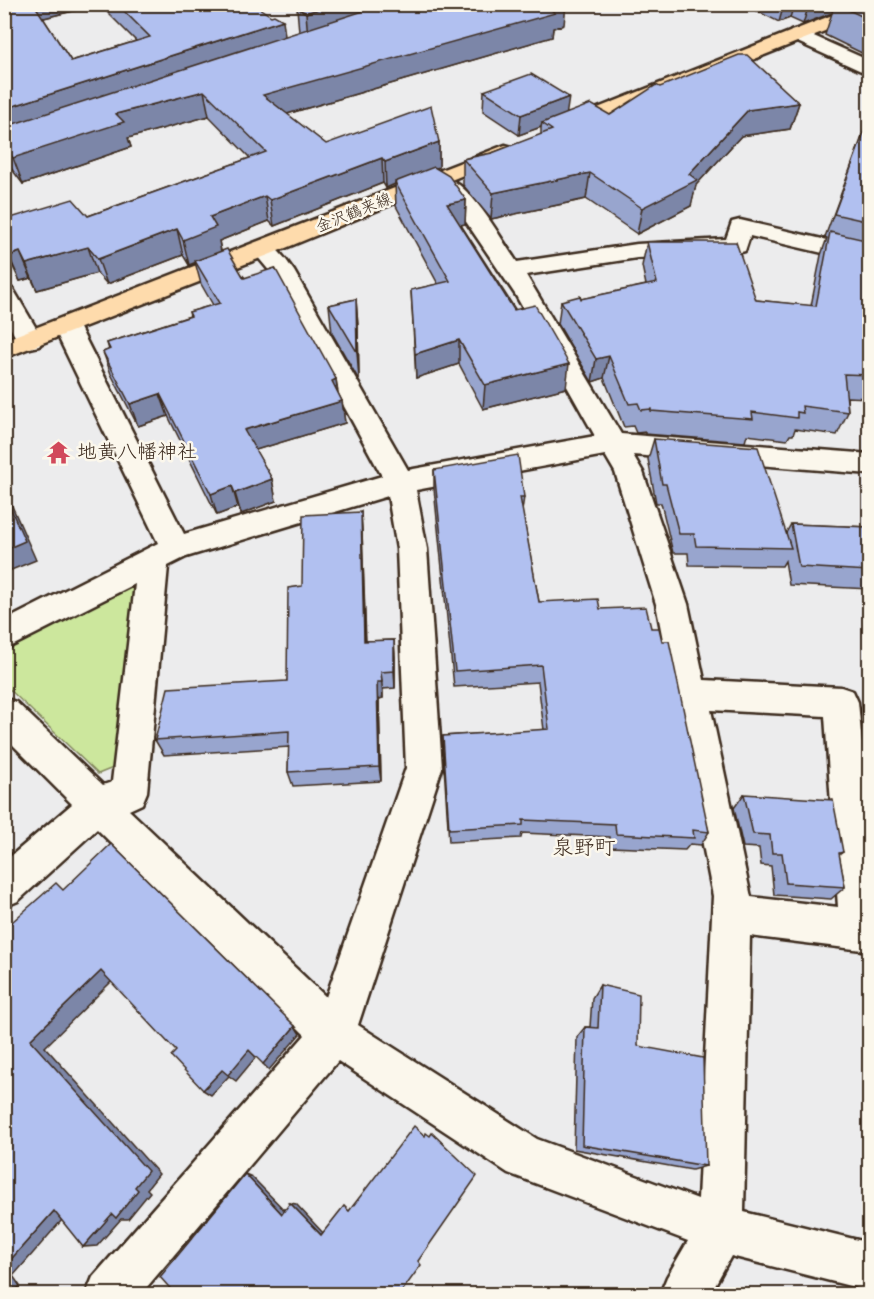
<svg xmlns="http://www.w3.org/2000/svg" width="874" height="1299" font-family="'Balsamiq Sans','Klee One',sans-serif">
  <rect width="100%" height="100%" fill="#ececed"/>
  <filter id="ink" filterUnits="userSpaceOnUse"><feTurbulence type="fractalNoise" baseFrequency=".0167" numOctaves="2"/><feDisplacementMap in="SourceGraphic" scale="12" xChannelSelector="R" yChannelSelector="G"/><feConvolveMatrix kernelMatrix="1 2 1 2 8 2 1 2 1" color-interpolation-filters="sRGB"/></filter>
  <g filter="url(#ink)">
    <polygon fill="#cce79d" stroke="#84885e" stroke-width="1.5" points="129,581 141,589 118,766 98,774 5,685 4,646"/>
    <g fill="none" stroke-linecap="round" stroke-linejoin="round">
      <defs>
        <g id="minor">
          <polygon points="798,29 870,61 870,75 791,39 789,35 791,31"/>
          <path d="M435,172c37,10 61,60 82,90l120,-18 89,-5 6,-17 8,-2 130,30v14l-120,-28 -5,15 -8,2 -100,5 -111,17 95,159 249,20v20l-237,-19 10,17 45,132 16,76 137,7 12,4 5,11 12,125v124l-120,-15 -6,276 126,31v48l-139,-35 -21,38h-50l7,-17 21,-36 -180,-68 -170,-112 -197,233h-55l7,-17 212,-242 -208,-206 -79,72 -14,6v-45l68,-58 -68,-68v-38l12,4 87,83 9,-3 23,-198 -131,66v-29l154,-78 -105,-217 4,-6 9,-2 9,2 4,6 105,208 198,-58 -110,-202 -21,-25 4,-5c18,-5 29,13 39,27l114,199 187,-34 -80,-142 -65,-96 -23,-14 -3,-5 3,-5zM605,455l10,17 41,132 57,292 -15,303 -161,-60 -179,-114 84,-257 -15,-219 -11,-59zM388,496l9,53 9,219 -80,229 -197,-187 13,-6 5,-12 21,-226 18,-9zM711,710l114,6 13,191 -87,-10z"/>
          <path d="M4,286l9,3 3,5 27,46 -4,6 -9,2 -9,-2c-16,-26 -17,-30 -17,-60z"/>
        </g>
        <g id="primary">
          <polygon points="860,4 870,4 870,13 569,133 562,135 555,133 552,129 555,125"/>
          <polygon points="505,145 512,147 516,151 512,155 271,254 4,358 4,340"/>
        </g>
      </defs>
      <use href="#minor" stroke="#3b2a1e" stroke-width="5"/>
      <use href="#primary" stroke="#3b2a1e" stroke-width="5"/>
      <use href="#minor" fill="#fbf7ec" fill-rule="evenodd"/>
      <use href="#primary" fill="#fedbac" fill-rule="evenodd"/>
    </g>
    <g fill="#98a5ce" stroke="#3b2a1e" stroke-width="1.5" fill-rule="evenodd">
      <path d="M4,4h249l32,33 14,-5 -2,-24 267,17 -11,3 -1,9 -265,77 39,30 113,-2v25l-3,1 30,32 -1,24 -4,1 105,163 -83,21 -24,-45 -43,14 -5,-88 27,-6 -42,-78 -1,-22 -9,4 -3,-5 -109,43 -5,-5 -50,20 2,10 115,128 2,14 4,8 3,22 -90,27 17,29 4,22 -35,13 -3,-7 -21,8 -49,-99 -30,10 -27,-52 -8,-22 6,-2 -2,-7 83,-27 -1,-4 24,-7 -12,-21 -6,-22 -6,3 -6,-10 -76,29 -10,-11 -60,17 -6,-12 -11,3 -16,-32v-29l84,-4 162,-58 -41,-42 -81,22 3,9 -108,37 -19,-25zM100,5l36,36 -65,20 -28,-43z"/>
      <polygon points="743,4 870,4 870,57 825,35 832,13 803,24 790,18 779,22"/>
      <polygon points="660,87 799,103 790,129 741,136 696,185 691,206 637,234 586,199 491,219 463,185 463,159 492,153 541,135 541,127 519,135 483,111 484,91 567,113 610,115"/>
      <polygon points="870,115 870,398 847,397 848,412 837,435 795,429 793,435 790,435 787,440 747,435 745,442 645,434 645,432 636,433 633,426 624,427 604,378 592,382 558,324 561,301 581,299 646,285 642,266 647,242 756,300 811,306 821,255 827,238 825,237"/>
      <polygon points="356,299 358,327 359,380 332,333 329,305"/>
      <polygon points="654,439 786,533 791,524 870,527 870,589 789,585 785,561 782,566 689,565 688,553 673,553 661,503 656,503 648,459"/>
      <polygon points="434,470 524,497 522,511 539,602 600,609 651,628 709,832 701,845 690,844 685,850 610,847 610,837 522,833 521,838 449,842 443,751 443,736 544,730 538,682 454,687 434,489"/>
      <polygon points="361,512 362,531 366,641 394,640 395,657 395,688 383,689 383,698 379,699 381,781 293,786 288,772 289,747 164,755 155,740 287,681 302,586"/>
      <polygon points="870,698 870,761 861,709"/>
      <polygon points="744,794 843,852 839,855 845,887 831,899 774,895 771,866 761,865 759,848 743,847 734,808"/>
      <polygon points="600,985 638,1046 706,1166 692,1170 574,1149 577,1037 585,1027 590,1027 592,998"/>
    </g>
    <g fill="#7c86a8" stroke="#3b2a1e" stroke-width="1.5">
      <polygon points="31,4 100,4 36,20"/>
      <polygon points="333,4 406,4 308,38 306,13"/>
      <polygon points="553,4 566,4 564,25 553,28 552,37 266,120 263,95"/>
      <polygon points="784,4 794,4 790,18 779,22"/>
      <polygon points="809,4 834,4 832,13 803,24"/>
      <polygon points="283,20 286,44 4,137 4,109"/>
      <polygon points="204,91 209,116 128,138 131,147 23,184 13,158 116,114"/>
      <polygon points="569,97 566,117 542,123 541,127 519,135 521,115"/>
      <polygon points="799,103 790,129 741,136 696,185 691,206 637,234 642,208 689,174 748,110"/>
      <polygon points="439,142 439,167 396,184 395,182 395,184 386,188 385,162"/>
      <polygon points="382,158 383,183 274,226 270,200"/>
      <polygon points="590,173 586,199 491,219 493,193"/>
      <polygon points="265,196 269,221 219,241 221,252 189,265 183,240 210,217"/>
      <polygon points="466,200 465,224 447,228 447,204"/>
      <polygon points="177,229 183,255 107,284 98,259"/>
      <polygon points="88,247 97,273 37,290 26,264"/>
      <polygon points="20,252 31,278 20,281 9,256"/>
      <polygon points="356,299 358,327 359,380 357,352"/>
      <polygon points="459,340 459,364 416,378 415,354"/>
      <polygon points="609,356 604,378 592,382 596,359"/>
      <polygon points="569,364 566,388 483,409 485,385"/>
      <polygon points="336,379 339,402 332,381"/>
      <polygon points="160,394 168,416 138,426 130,404"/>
      <polygon points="342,401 345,423 249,452 244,430"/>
      <polygon points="272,479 276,501 241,514 235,493"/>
      <polygon points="232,486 238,507 217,515 211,494"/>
      <polygon points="4,488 36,560 4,573"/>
      <polygon points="361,512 362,531 366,658 364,641"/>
      <polygon points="394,640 395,657 395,688 394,671"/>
      <polygon points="381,672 383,698 379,699 381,781 379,767 377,682"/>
      <polygon points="101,971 112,981 45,1047 159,1174 147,1189 150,1192 128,1219 121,1219 97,1246 83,1247 135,1187 30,1040"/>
      <polygon points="295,1026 300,1034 269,1070 263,1064"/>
      <polygon points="249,1050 256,1057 236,1081 229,1076 211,1095 203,1090 222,1070"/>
      <polygon points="245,1174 252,1177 289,1215 282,1214"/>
      <polygon points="290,1203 296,1204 325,1235 321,1235"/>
      <polygon points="54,1211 69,1212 13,1276 20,1286 13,1294 4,1294 4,1267"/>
    </g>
    <g fill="#b1c0f0" stroke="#3b2a1e" stroke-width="1.5">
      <polygon points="4,4 34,4 71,61 150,37 117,4 253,4 271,16 274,15 283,20 4,109"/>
      <polygon points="309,4 333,4 306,13 297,8"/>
      <polygon points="385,4 553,4 546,6 555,13 263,95 326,144 431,106 439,142 385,162 382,158 270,200 265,196 210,217 216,227 183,240 177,229 98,259 88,247 26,264 20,252 9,256 4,246 4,220 73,199 88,216 266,152 204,91 116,114 124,122 13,158 4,147 4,127"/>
      <polygon points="836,4 870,4 870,20"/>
      <polygon points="739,55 747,55 799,103 748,110 689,174 697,180 642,208 590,173 493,193 463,159 492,153 552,130 542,123 591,104 610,115 656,85 660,87"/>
      <polygon points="531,74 569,97 521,115 484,91"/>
      <polygon points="870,116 870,222 834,214"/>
      <polygon points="434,167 449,176 466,200 447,204 514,310 535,305 569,364 485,385 459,340 415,354 411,290 450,281 395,182"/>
      <polygon points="830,232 870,241 870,375 844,374 848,412 802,406 803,413 797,412 797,418 752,412 753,419 651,411 651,409 641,410 638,403 629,404 609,356 596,359 561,301 580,296 581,299 657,283 647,242 736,242 756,300 816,306"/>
      <polygon points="227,249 244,278 275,268 336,379 332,381 342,401 244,430 272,479 235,493 232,486 211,494 160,394 130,404 103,352 110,349 107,343 191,316 189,312 220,303 195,261"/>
      <polygon points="356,299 357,352 329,305"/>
      <polygon points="654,439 758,447 791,548 696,546 694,534 679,534 666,484 662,484"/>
      <polygon points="518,455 524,497 520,497 539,602 598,599 600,609 646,607 651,628 659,628 662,641 669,641 709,832 693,830 694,838 616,834 615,824 523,820 523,825 449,829 443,736 549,729 541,665 455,671 434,470"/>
      <polygon points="4,494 25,541 4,550"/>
      <polygon points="361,512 364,641 394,640 394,671 381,672 382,682 377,682 379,767 288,772 289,731 155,740 168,688 287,681 288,588 302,586 303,515"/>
      <polygon points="791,524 870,527 870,571 799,567"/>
      <polygon points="744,794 833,800 843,852 839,853 845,887 786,883 782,853 772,853 770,835 753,834"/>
      <polygon points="111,844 295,1026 263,1064 249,1050 228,1075 222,1070 203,1090 171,1056 176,1051 101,971 30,1040 148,1171 135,1187 138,1190 116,1218 112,1214 83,1247 54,1211 4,1267 4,929 56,883 63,890"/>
      <polygon points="600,985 639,994 638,1046 703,1058 706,1166 582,1145 585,1027 598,1028"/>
      <polygon points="414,1126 425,1136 426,1133 430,1136 432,1133 477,1176 418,1261 421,1265 400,1294 175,1294 160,1277 245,1174 282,1214 290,1203 321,1235 344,1206 349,1211"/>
    </g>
  </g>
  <defs>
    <symbol id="temple-bare" viewBox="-9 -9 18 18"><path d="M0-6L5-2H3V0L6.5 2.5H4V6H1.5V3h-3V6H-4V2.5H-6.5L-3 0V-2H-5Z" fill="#d1495b" stroke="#fbf7ec" stroke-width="2.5" paint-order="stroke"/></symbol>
  </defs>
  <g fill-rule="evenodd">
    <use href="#temple-bare" x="42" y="436" width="33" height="33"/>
  </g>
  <g text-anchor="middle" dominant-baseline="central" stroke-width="5" stroke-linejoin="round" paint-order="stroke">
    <g font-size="16" fill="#3b2a1e" stroke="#fbf7ec">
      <text transform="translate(354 213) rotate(-22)">金沢鶴来線</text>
    </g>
    <g font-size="20" fill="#3b2a1e" stroke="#fbf7ec" text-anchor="start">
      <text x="77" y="452">地黄八幡神社</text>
    </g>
    <g font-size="21" fill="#3b2a1e" stroke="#fbf7ec">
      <text x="584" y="847">泉野町</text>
    </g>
  </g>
  <rect width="874" height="1299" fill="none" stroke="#fbf7ec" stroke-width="24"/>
  <rect x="12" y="12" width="850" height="1275" fill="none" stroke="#3b2a1e" stroke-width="2" filter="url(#ink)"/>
</svg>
